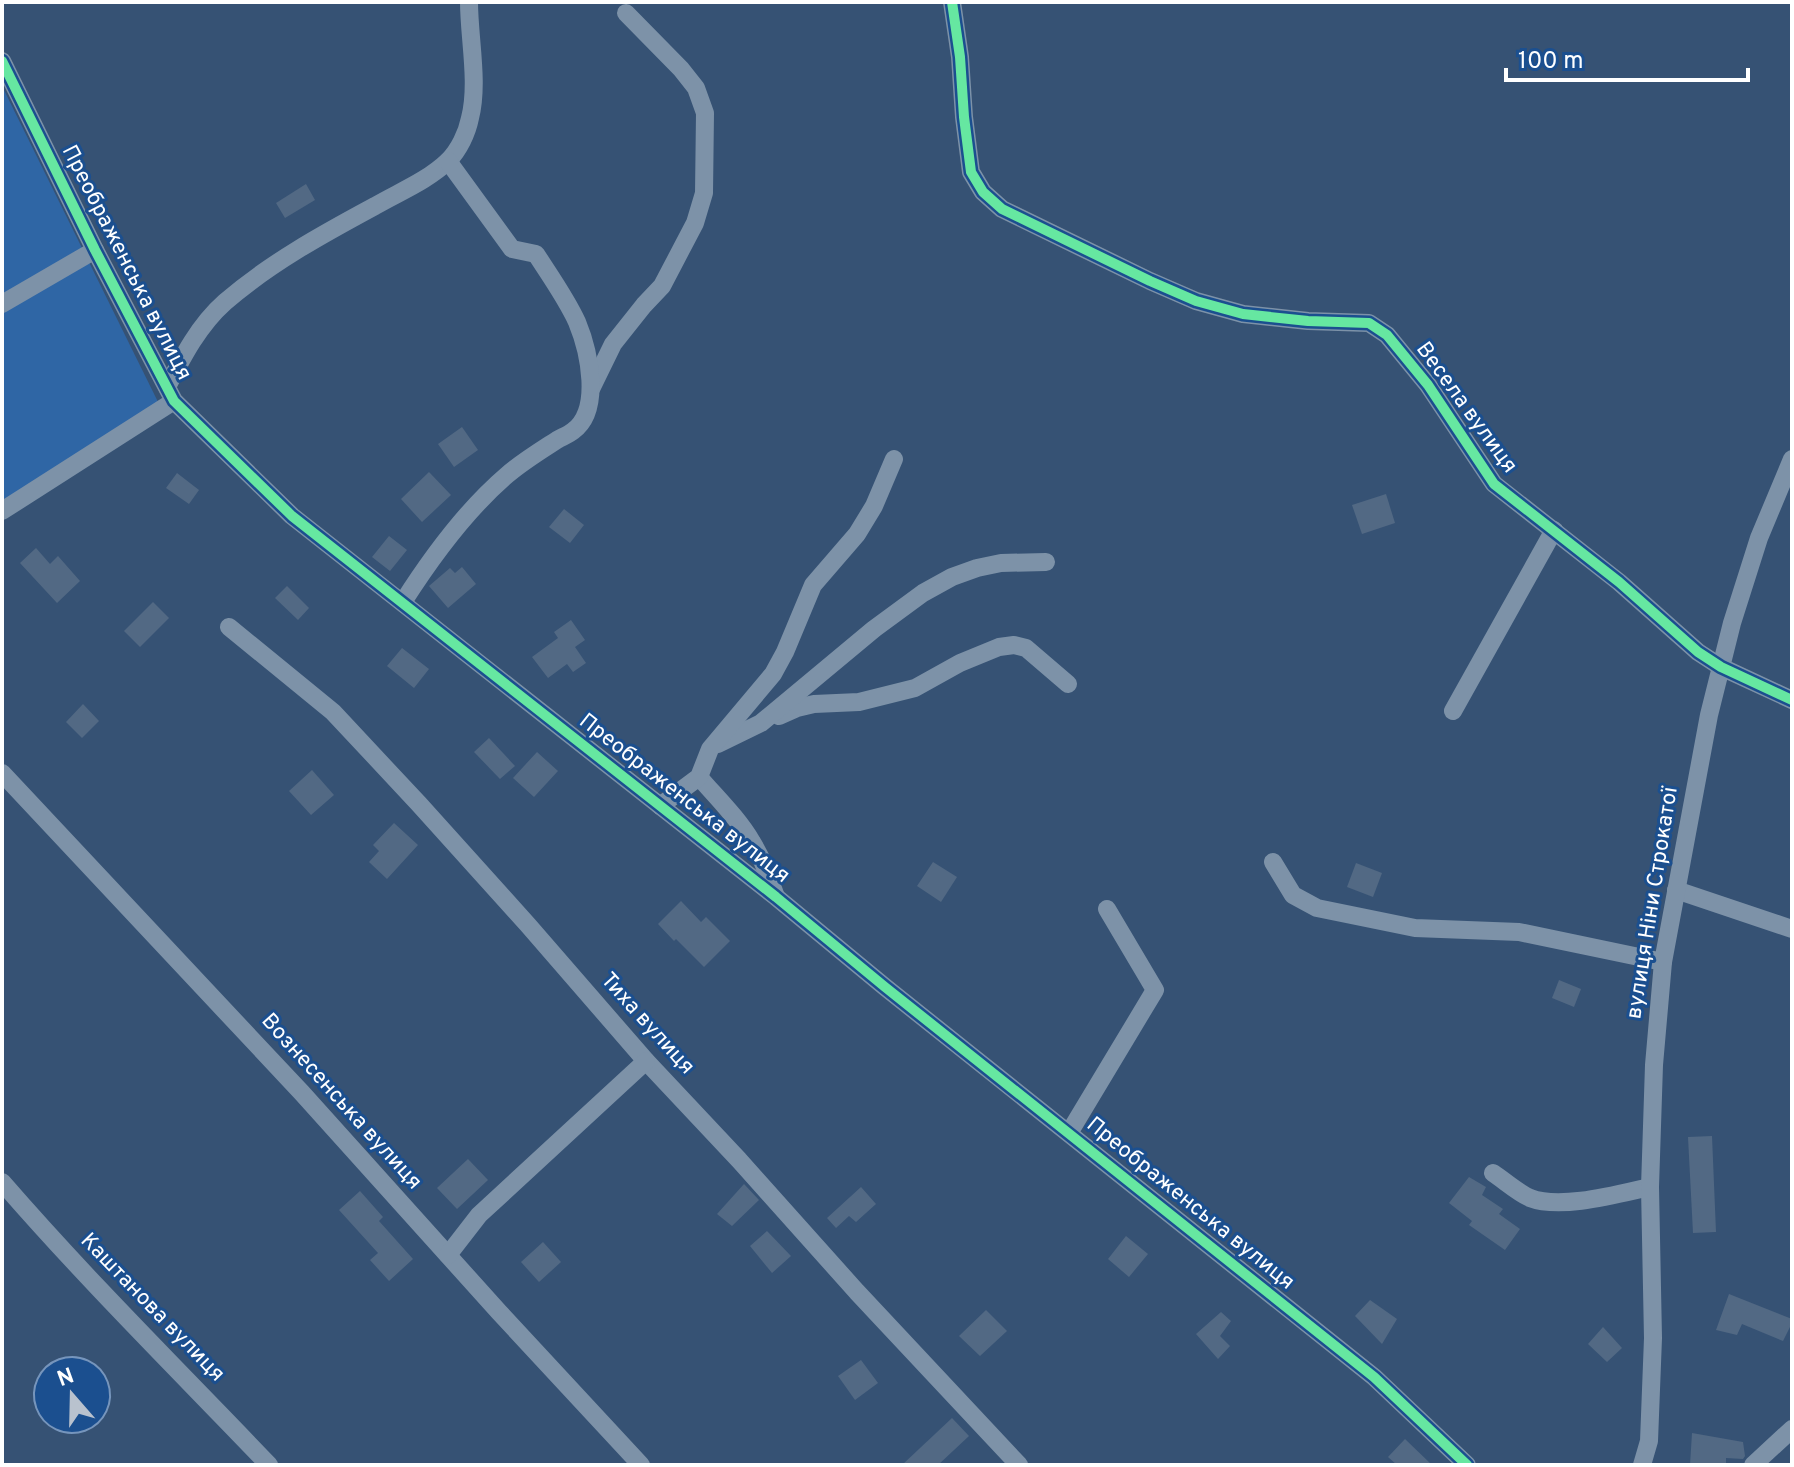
<svg xmlns="http://www.w3.org/2000/svg" width="1794" height="1467" font-family="Overpass,sans-serif">
  <rect width="100%" height="100%" fill="#365274"/>
  <polygon fill="#2f66a5" points="2,86 162,410 2,507"/>
  <g fill="#526984">
    <polygon points="306,184 315,200 285,218 276,203"/>
    <polygon points="462,427 478,450 454,467 438,444"/>
    <polygon points="429,472 451,495 422,522 401,499"/>
    <polygon points="177,473 199,490 189,504 166,488"/>
    <polygon points="1386,494 1395,523 1362,534 1352,505"/>
    <polygon points="564,509 584,525 570,543 549,527"/>
    <polygon points="389,536 407,550 390,571 372,557"/>
    <polygon points="36,548 50,564 58,556 80,581 57,603 20,563"/>
    <polygon points="462,567 476,584 448,608 429,586 450,568 455,573"/>
    <polygon points="287,586 309,608 298,620 275,598"/>
    <polygon points="153,602 169,618 140,647 124,631"/>
    <polygon points="571,620 585,640 575,647 586,663 573,672 567,664 548,678 532,657 558,638 554,632"/>
    <polygon points="402,648 429,669 414,688 387,666"/>
    <polygon points="83,704 99,721 82,738 66,722"/>
    <polygon points="489,738 515,766 500,779 474,752"/>
    <polygon points="537,752 558,771 534,797 513,778"/>
    <polygon points="312,770 334,795 311,815 289,791"/>
    <polygon points="394,823 418,845 387,879 369,862 379,851 373,845"/>
    <polygon points="933,862 957,877 941,902 917,886"/>
    <polygon points="1356,863 1382,873 1373,897 1347,887"/>
    <polygon points="681,901 701,922 706,917 730,941 704,967 676,939 674,941 658,924"/>
    <polygon points="1559,980 1581,989 1574,1007 1552,998"/>
    <polygon points="1712,1136 1716,1232 1693,1233 1688,1137"/>
    <polygon points="468,1159 488,1180 457,1209 437,1188"/>
    <polygon points="1469,1177 1486,1187 1482,1195 1503,1209 1499,1214 1520,1229 1505,1250 1469,1225 1472,1221 1449,1203"/>
    <polygon points="744,1184 759,1200 732,1226 717,1214"/>
    <polygon points="861,1187 876,1204 856,1222 849,1216 836,1228 827,1218"/>
    <polygon points="360,1191 383,1217 379,1221 413,1259 389,1281 370,1260 378,1253 339,1210"/>
    <polygon points="767,1231 791,1256 772,1273 750,1246"/>
    <polygon points="1126,1236 1148,1254 1129,1277 1108,1259"/>
    <polygon points="543,1242 561,1262 539,1282 521,1262"/>
    <polygon points="1729,1294 1792,1319 1792,1323 1783,1341 1742,1324 1737,1335 1716,1330"/>
    <polygon points="1370,1300 1397,1319 1382,1344 1355,1316"/>
    <polygon points="986,1310 1007,1331 980,1356 959,1336"/>
    <polygon points="1221,1312 1231,1321 1220,1336 1230,1346 1218,1359 1196,1334"/>
    <polygon points="1603,1327 1622,1348 1607,1362 1588,1344"/>
    <polygon points="861,1360 878,1383 855,1400 838,1376"/>
    <polygon points="952,1418 969,1436 938,1465 902,1465"/>
    <polygon points="1692,1433 1743,1442 1745,1456 1743,1459 1726,1458 1726,1465 1690,1465"/>
    <polygon points="1405,1439 1432,1465 1397,1465 1388,1457"/>
  </g>
  <g fill="none" stroke-linecap="round" stroke-linejoin="round">
    <g stroke="#7d92a8" stroke-width="18">
      <polyline points="952,2 960,57 964,117 971,172 983,192 1002,209 1150,281 1196,301 1243,314 1308,321 1369,323 1387,335 1428,385 1494,484 1619,582 1698,652 1721,667 1792,700"/>
      <polyline points="2,61 95,250 174,401 292,516 776,897 885,987 1374,1377 1467,1465"/>
      <polyline points="2,304 95,250"/>
      <path d="M167,387c16,-31 32,-62 58,-85 45,-39 98,-68 150,-96 24,-14 52,-25 73,-45 11,-11 19,-28 22,-43 9,-35 -1,-80 -1,-116"/>
      <polyline points="591,389 613,344 644,305 662,286 695,223 704,193 705,113 696,88 681,69 626,13"/>
      <polyline points="2,511 174,401"/>
      <path d="M403,602c28,-44 63,-92 104,-127 15,-13 33,-24 50,-35 5,-3 11,-5 16,-9 29,-21 16,-80 4,-109 -11,-24 -27,-46 -41,-68l-24,-5 -64,-88"/>
      <polyline points="229,627 333,712 419,804 528,925 646,1061 739,1160 857,1292 1019,1465"/>
      <polyline points="1453,711 1554,530"/>
      <polyline points="779,716 797,708 814,704 859,702 915,688 960,663 999,647 1014,645 1026,648 1068,684"/>
      <polyline points="718,744 761,723 874,629 923,593 952,577 977,568 1001,563 1046,562"/>
      <polyline points="2,773 302,1093 499,1312 641,1465"/>
      <path d="M699,777c18,21 39,41 53,65 10,16 17,34 23,52"/>
      <polyline points="660,806 699,777 710,749 773,674 785,652 813,585 857,534 874,506 894,459"/>
      <polyline points="1273,862 1293,895 1317,908 1415,928 1519,932 1663,962"/>
      <polyline points="1676,890 1792,929"/>
      <polyline points="1069,1133 1155,990 1107,909"/>
      <path d="M1493,1173c12,8 24,19 37,25 31,12 88,-4 120,-11"/>
      <path d="M2,1182c85,98 177,189 267,283"/>
      <polyline points="448,1255 479,1215 646,1061"/>
      <polyline points="1642,1465 1649,1441 1653,1338 1650,1187 1654,1065 1663,962 1709,715 1732,623 1759,538 1792,459"/>
      <polyline points="1753,1465 1792,1429"/>
    </g>
    <defs>
      <g id="cycleway">
        <polyline points="952,2 960,57 964,117 971,172 983,192 1002,209 1150,281 1196,301 1243,314 1308,321 1369,323 1387,335 1428,385 1494,484 1619,582 1698,652 1721,667 1792,700"/>
        <polyline points="2,61 95,250 174,401 292,516 776,897 885,987 1374,1377 1467,1465"/>
      </g>
    </defs>
    <use href="#cycleway" stroke="#1b4f8f" stroke-width="15"/>
    <use href="#cycleway" stroke="#66e7a1" stroke-width="10"/>
  </g>
  <g text-anchor="middle" dominant-baseline="central" stroke-width="6" stroke-linejoin="round" paint-order="stroke">
    <g font-size="22" fill="#fff" stroke="#1b4f8f">
      <text transform="translate(126 263) rotate(63)">Преображенська вулиця</text>
      <text transform="translate(1466 408) rotate(54)">Весела вулиця</text>
      <text transform="translate(684 799) rotate(38)">Преображенська вулиця</text>
      <text transform="translate(1653 903) rotate(-81)">вулиця Ніни Строкатої</text>
      <text transform="translate(647 1024) rotate(48)">Тиха вулиця</text>
      <text transform="translate(341 1102) rotate(48)">Вознесенська вулиця</text>
      <text transform="translate(1190 1204) rotate(39)">Преображенська вулиця</text>
      <text transform="translate(152 1308) rotate(46)">Каштанова вулиця</text>
    </g>
  </g>
  <rect width="1794" height="1467" fill="none" stroke="#ffffff" stroke-width="8"/>
  <g transform="translate(72 1395) rotate(340)"><circle r="38" fill="#1b4f8f" stroke="#7695bc" stroke-width="2"/>
  <path d="M0-6L14 30L0 20L-14 30Z" fill="#b9c2ce"/>
  <text y="-12" font-size="22" font-weight="bold" text-anchor="middle" fill="#ffffff">N</text>
  </g>
  <path d="M1506 68v12h242v-12" fill="none" stroke="#ffffff" stroke-width="4"/>
  <text x="1518" y="68" font-size="24" fill="#ffffff" stroke="#1b4f8f" stroke-width="6" paint-order="stroke">100 m</text>
</svg>
